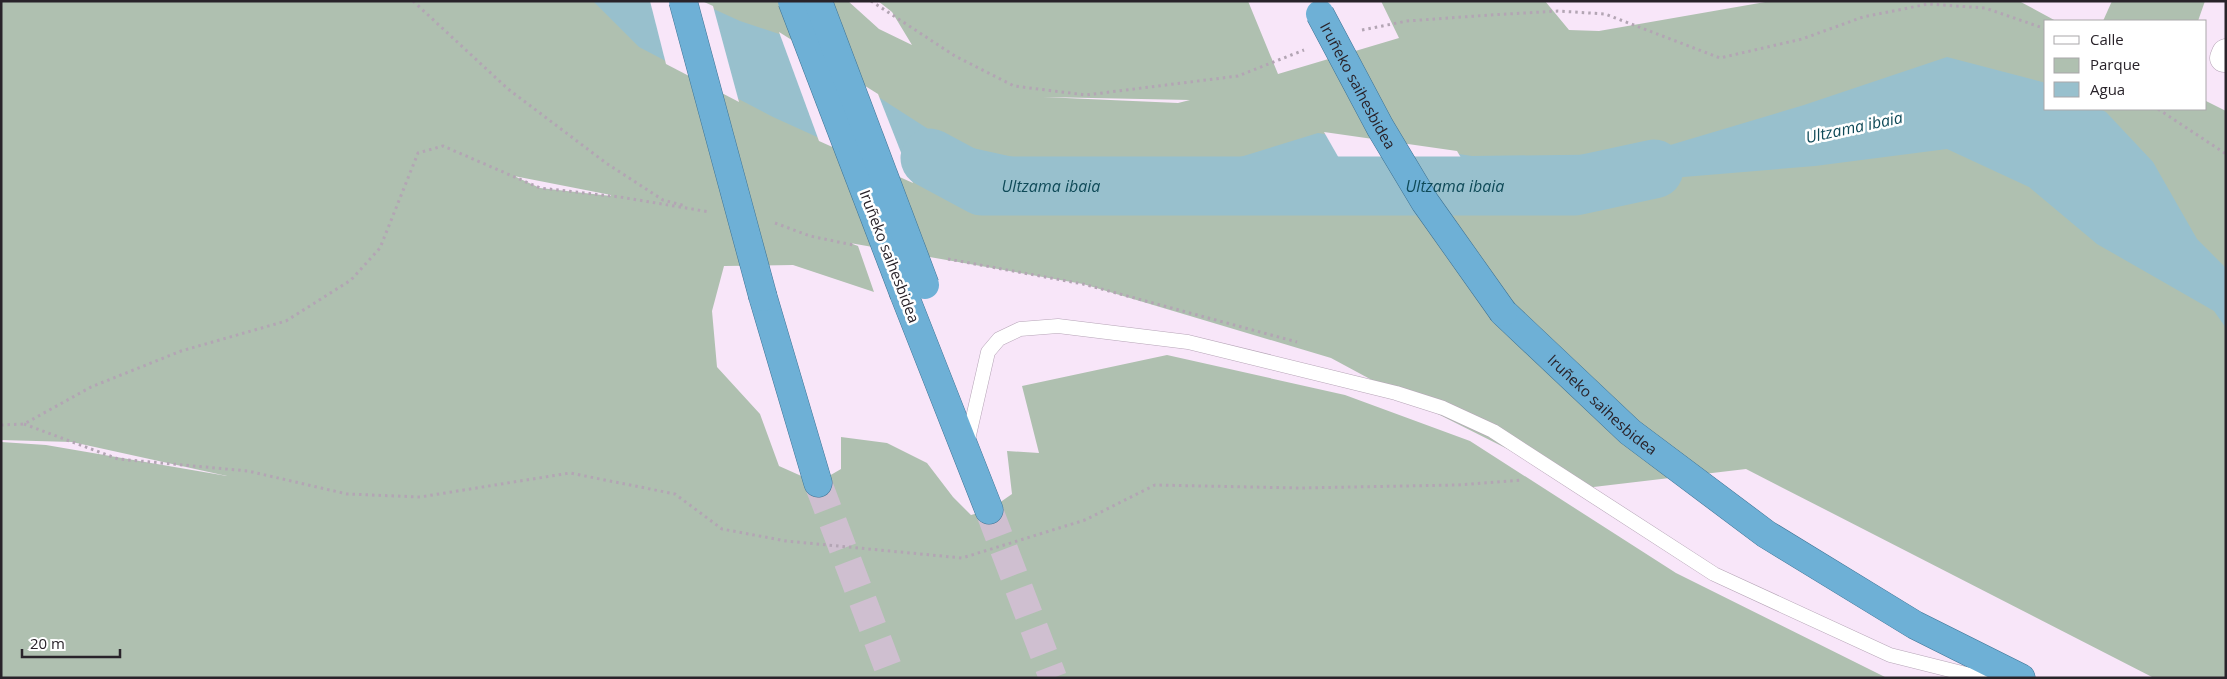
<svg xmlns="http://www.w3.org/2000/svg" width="2227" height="679" font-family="'Open Sans',sans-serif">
  <rect width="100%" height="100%" fill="#f8e6f9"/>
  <g fill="#afc0b0" fill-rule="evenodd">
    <path d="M1,1h847l31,28 33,16 -20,-33 -14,-11h370l30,73 121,-36 -18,-37h164l24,29 30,1 172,-30h248l37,20h-10v88h160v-8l20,10v567h-72l-408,-209 -161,19 -189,-95 -65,-35 -248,-74 -233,-41 8,3 16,46 -81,-27 -69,1 -12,45 5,56 43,47 19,52 38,17 24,-14v-32l46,6 40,20 26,34 18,18 18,-5 23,-16 -5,-43 32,2 -17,-67 145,-31 178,40 125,46 206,132 211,105h-1886v-236l45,3 181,31 -155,-34 -71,-2zM1043,97l147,3 -12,3zM514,176l97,19v1l-71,-8z"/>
    <polygon points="2112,1 2205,1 2198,21 2103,21"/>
  </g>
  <polygon fill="#98c0cd" points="593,1 696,1 740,21 782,35 950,143 1018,158 1237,158 1318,133 1472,156 1640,154 1804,105 1947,57 2046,83 2046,109 2100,109 2106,112 2153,162 2197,239 2226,268 2226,328 2214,311 2097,244 2029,187 1947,149 1815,166 1575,186 1005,186 956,200 773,117 639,47"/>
  <g fill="#f8e6f9">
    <polygon points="650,1 702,1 713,6 739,102 666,64"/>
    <polygon points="779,32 878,94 913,183 819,141"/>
    <polygon points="1324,132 1457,151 1479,188 1356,188"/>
  </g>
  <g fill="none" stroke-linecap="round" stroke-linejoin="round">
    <path stroke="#98c0cd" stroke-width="59" id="s1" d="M930,158l52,28h593l79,-17"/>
    <g stroke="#cfbfd0" stroke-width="28" stroke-dasharray="28 14" stroke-linecap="butt">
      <polyline points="818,483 892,678"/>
      <polyline points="989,510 1053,678"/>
    </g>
    <defs>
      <polyline id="service" points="967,444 988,352 999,339 1020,329 1058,326 1188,342 1396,393 1443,408 1493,431 1714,574 1890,655 1982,678"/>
      <polyline id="minor" points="2224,58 2226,53"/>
      <g id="trunk">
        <polyline points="904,294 989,510"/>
        <polyline points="763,297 818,483"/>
        <path id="s2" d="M1503,312l127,120 136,102 149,91 106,53"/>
      </g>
    </defs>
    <use href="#service" stroke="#b6a5b7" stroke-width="15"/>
    <use href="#minor" stroke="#b6a5b7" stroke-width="29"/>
    <use href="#trunk" stroke="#3e7293" stroke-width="29"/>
    <g stroke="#b3a5b4" stroke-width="3" stroke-dasharray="2.5 4" stroke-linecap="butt">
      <polyline points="413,1 508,89 561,129 606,163 663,200 686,206"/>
      <polyline points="871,1 955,56 1014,86 1086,95 1238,76 1304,50"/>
      <polyline points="1362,30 1407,21 1490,15 1558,11 1605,14 1720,58 1802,39 1863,17 1928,4 1985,8 2046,29"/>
      <polyline points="2158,109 2226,154"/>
      <polyline points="775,223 810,236 853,245"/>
      <polyline points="948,259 1083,284 1297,342"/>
      <polyline points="24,424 118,459 248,471 347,494 420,497 570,473 675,494 722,529 786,541 962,558 1085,520 1155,485 1299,488 1457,485 1522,480"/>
      <polyline points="1,425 24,424 91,387 181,351 286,321 351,280 380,248 418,153 443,146 540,188 620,197 710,212"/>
    </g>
    <use href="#service" stroke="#fff" stroke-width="14"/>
    <use href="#minor" stroke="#fff" stroke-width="28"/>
    <use href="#trunk" stroke="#6eb0d6" stroke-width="28"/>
    <defs>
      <g id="trunk-bridge">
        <polyline points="683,1 763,297"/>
        <polyline points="792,1 904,294"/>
        <polyline points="818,1 925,285"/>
        <path id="s3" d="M1320,14l60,113 45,75 78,110"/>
      </g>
    </defs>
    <use href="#trunk-bridge" stroke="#3e7293" stroke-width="29" stroke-linecap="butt"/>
    <use href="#trunk-bridge" stroke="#6eb0d6" stroke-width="28"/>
  </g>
  <g text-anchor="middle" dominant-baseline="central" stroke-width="5" stroke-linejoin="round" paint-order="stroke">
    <g font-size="15" fill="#29232a" stroke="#fff">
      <text stroke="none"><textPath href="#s3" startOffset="81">Iruñeko saihesbidea</textPath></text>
      <text transform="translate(890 256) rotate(69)">Iruñeko saihesbidea</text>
      <text stroke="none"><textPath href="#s2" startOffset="136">Iruñeko saihesbidea</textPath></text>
    </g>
    <g font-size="16" font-style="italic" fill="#0f4a58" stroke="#fff">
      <text transform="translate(1854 127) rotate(-12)">Ultzama ibaia</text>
      <text stroke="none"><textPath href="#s1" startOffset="128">Ultzama ibaia</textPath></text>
      <text stroke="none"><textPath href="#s1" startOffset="532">Ultzama ibaia</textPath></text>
    </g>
  </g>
  <rect width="2227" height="679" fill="none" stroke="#29232a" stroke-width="5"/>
  <rect x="2044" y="20" width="162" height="90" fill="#ffffff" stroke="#a9a7aa"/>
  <rect x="2054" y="36" width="25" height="8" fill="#ffffff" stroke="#a9a7aa"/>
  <text x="2090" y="45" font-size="15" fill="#29232a">Calle</text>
  <rect x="2054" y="58" width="25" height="15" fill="#afc0b0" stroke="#a9a7aa"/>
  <text x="2090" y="70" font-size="15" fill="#29232a">Parque</text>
  <rect x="2054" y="82" width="25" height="15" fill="#98c0cd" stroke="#a9a7aa"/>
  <text x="2090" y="95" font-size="15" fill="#29232a">Agua</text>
  <path d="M22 649v8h98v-8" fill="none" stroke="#29232a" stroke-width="2.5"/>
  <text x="30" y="649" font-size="15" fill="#29232a" stroke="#ffffff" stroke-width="4" paint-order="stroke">20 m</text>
</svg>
